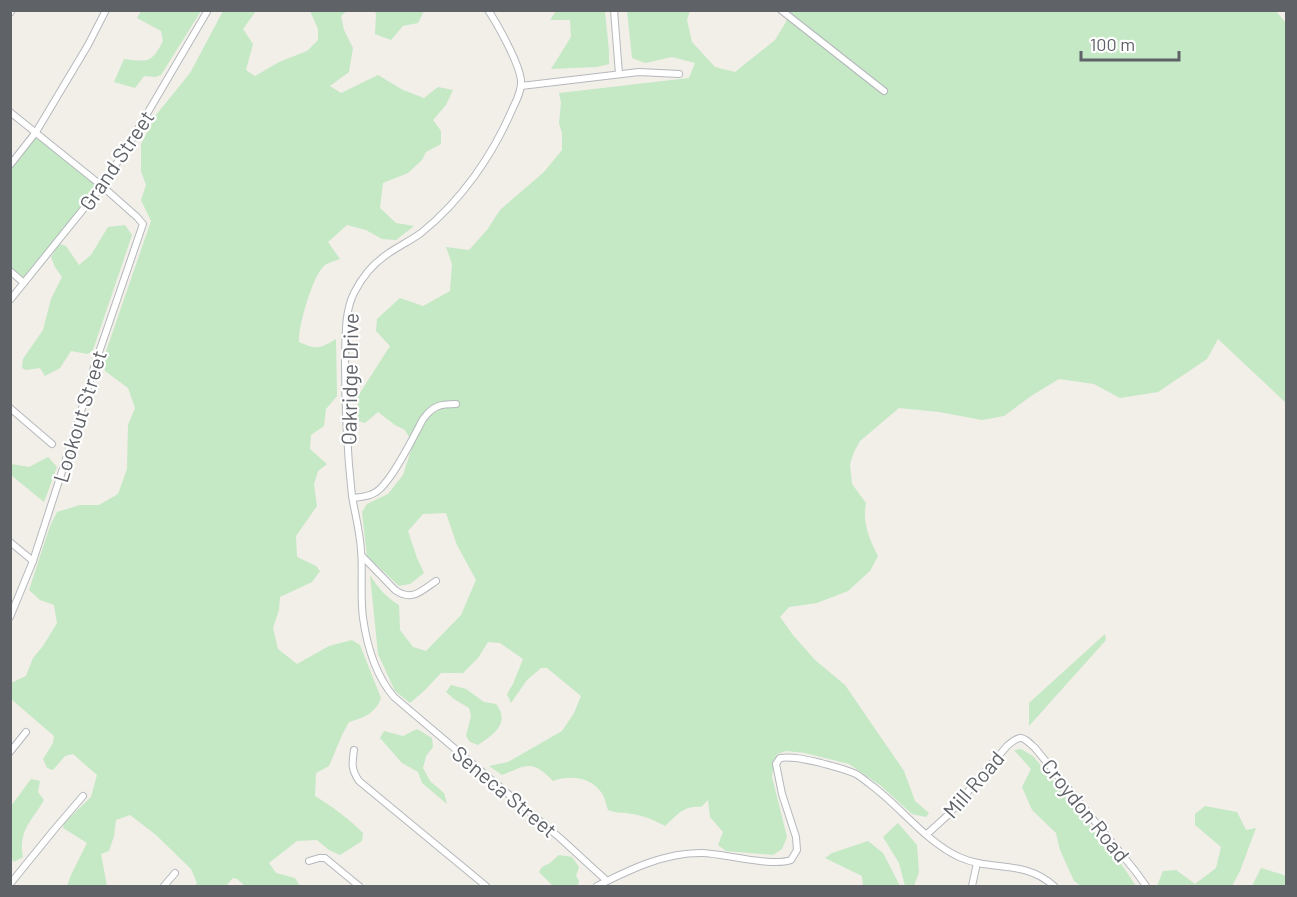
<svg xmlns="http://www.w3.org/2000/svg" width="1297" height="897" font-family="Barlow,sans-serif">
  <rect width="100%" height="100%" fill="#f1efe8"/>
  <g fill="#c5e8c5">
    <path d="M914,10h361l11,13v380l-68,-64 -11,20 -49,33 -38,6 -26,-14 -35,-5 -28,17 -27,20 -22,4 -43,-8 -40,-4 -39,33 -6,11 -4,12 2,20 14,19c-4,19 3,36 12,53l-8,15 -22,20 -31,12 -28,4 -9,10 13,18 22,25 30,25 59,86 11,30 14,12 -3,4 -14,-3 -31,-28 -32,-22 -44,-11 -19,-2 -9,3 -3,9 -2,14 15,60 -5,12 -9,6 -47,-4 -8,-6 5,-13 -13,-15 -2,-17 -7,7c-17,-2 -24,8 -36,19 -11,-6 -20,-10 -33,-12 -10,-2 -13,0 -24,-4 -2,-6 -3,-13 -7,-18 -11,-15 -32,-17 -48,-11 -21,-22 -26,-16 -51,-6l-13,-9 19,-4 54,-31 12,-18 7,-17 -34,-28h-6l-14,12 -16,23 -4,-9 6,-10 10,-25 -23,-16 -12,-1 -10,16 -15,15h-22l-16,17 -15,13 -15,-12 -17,-37 -8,-79c8,13 16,22 29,30l1,25 13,17 13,4 35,-36 15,-35 -19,-35 -11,-32 -23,1 -15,17 9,27 7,15 -14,11 -11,2 -32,-30 -5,-44 5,-8 21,-10 15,-19 10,-31 -8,-14 -10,-5 -17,-13 -13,11 -7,-2v-25l32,-50 -14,-15 1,-12 23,-21 23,8 27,-15 2,-27 -6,-17 23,3 18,-20 13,-20 44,-38 18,-22v-17l-3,-10 2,-20 -2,-10 130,-15 6,-15 -23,-6 -27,6 -13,-5 -5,-47h63l-3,9 5,22 23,25 20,5 40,-32 11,-18 1,-11z"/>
    <path d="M141,11h60l-40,64 -5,2 -12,-1 -9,12 -21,-6 10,-23c24,3 28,4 39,-18l-2,-10 -24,-13z"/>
    <path d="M223,11h33l-13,18 10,15 -7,26 9,6 24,-14 28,-11 11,-11v-11l-8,-18h37l-6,5 3,14 9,18 -4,24 -19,14 11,7 37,-18 25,15 21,8 14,-11 15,3 -7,15 -13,15 8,11v13l-15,8 -4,8 -14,13 -25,10 -3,25 16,15 18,3 -18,14 -14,-1 -16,-9 -19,-5 -19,17 12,17c-5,2 -14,4 -17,8 -11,11 -25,60 -24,75 18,8 20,7 37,-3l1,57 -11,13 -2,17 -13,9 -1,14 17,15 -9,7 -4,13 3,22 -21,30 1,21 19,9 4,5 -8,11 -32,15 -1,13 -6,18 5,21 19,15 32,-18 23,-6 8,5 21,53c-5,15 -18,20 -32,24l-7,13 -13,31 -13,7 -1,23c18,11 34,23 48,37l-1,8 -22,14 -11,-5 -12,-10 -20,1 -28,22 7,10 19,5 5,8h-55l-8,-7 -4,-1 -7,8h-31l2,-3 -6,-14 -35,-34 -26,-20 -14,5 -2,16 -5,15 -8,3 6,32h-40l4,-11 16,-32 -24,-15 1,-5 27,-26 6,-22 -24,-21 -8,2 -12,14 -6,-2 -4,-9 10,-16 1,-7 -43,-37v-16l15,-7 7,-18 10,-12 14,-23 -3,-18 -14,-5 -11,-10 21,-64 7,-14 23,-7h19l19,-11 9,-25 1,-44 7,-17 -7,-20 -23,-17 -1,-14 47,-136 -10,-21 5,-15 -5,-14v-27l15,-29 34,-42z"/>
    <polygon points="375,11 375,10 424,11 418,23 403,26 391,40 375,34 376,15"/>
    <polygon points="556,11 605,11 609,51 609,64 597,67 551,69 571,37 570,20 550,20"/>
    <polygon points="37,136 99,187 24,280 11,268 11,168"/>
    <polygon points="125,225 132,235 93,350 88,354 71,351 60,368 45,376 40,368 26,370 22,368 23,359 43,330 51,299 62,277 55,267 51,257 59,244 66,246 79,265 91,255 108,227"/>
    <polygon points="48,457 57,467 44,502 11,475 11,464 29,467"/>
    <polygon points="1105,634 1106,640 1029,726 1029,703"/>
    <path d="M451,685l15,4 18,13 12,2c15,19 -3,31 -18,41l-8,-3 -4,-6 5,-20 -2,-8 -15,-9 -8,-7z"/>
    <polygon points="417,729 432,738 433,747 426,756 423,768 430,781 444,793 447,804 422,783 418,772 402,763 380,738 384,731 403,736"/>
    <polygon points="1021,749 1033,756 1124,868 1136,886 1081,886 1074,881 1060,850 1056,833 1032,810 1022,787 1031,769 1014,750"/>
    <path d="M31,779l9,2 -2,11 6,8c-12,21 -26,30 -21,57l-9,5 -3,-4v-52z"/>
    <polygon points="1205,806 1237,812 1246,830 1256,828 1240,871 1232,886 1157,886 1163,871 1176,870 1195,884 1216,868 1221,847 1195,825 1195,814"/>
    <polygon points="898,823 917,845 919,872 914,886 905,886 899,863 883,837"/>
    <polygon points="868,841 883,853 900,886 863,886 862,876 825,858 832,853"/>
    <polygon points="559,855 572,857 579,867 576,876 579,881 578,886 553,886 539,872 542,867 550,863"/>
    <polygon points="1261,868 1284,875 1286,877 1286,886 1252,886"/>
  </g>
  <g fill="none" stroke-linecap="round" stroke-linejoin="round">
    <defs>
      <g id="street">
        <path d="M488,10c10,15 31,53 33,70 1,11 -5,21 -9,30 -20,46 -51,91 -91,123 -11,8 -24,14 -35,22 -13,9 -25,24 -32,38 -10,20 -8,45 -9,67 0,45 2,91 7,136 3,18 8,36 9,54 2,22 -1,45 2,68 4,28 13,58 31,79l166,141 47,43"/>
        <polyline points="614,10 619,74"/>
        <polyline points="781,10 884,91"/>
        <polyline points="10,13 12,10"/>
        <polyline points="521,86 639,72 679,74"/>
        <polyline points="10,112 102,186 137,217 143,224 94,367 78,422 33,561 10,617"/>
        <polyline points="10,165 36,132 88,45 106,10"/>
        <polyline points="10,271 24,283"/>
        <polyline points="10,300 102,186 131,141 208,10"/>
        <polyline points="10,408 52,444"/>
        <path d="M353,498c7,-1 16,-1 23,-6 15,-9 38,-56 47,-73 10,-13 16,-15 33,-15"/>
        <polyline points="10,542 33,561"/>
        <path d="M362,556l33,34c17,12 26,1 41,-9"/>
        <path d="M354,750c-2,14 -3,19 5,31l127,105"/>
        <polyline points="10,752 26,732"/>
        <path d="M927,834l21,-19 59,-69c14,-12 15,-10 28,2l101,124 10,14"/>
        <polyline points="309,861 319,858 325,858 359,886"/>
        <polyline points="10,884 53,831 83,796"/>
        <polyline points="164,886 175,873"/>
        <path d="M597,886c32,-16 68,-34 106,-33 22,1 69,14 88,7l6,-10 -1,-13 -14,-43 -6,-30 4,-6c13,-2 28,2 41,5 11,3 24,6 35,11 5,3 10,7 15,11 30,22 54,56 88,72 33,15 65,2 95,29"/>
        <polyline points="972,886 977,863"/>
      </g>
    </defs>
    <use href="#street" stroke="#b5b8bc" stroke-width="8"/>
    <use href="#street" stroke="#fff" stroke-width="6"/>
  </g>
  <g text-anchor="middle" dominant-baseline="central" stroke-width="4.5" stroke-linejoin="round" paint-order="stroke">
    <g font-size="21" fill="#5f6368" stroke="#fff">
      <text transform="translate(116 160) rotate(-56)">Grand Street</text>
      <text transform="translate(349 379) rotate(-89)">Oakridge Drive</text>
      <text transform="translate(79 416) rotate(-73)">Lookout Street</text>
      <text transform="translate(973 784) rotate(-49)">Mill Road</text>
      <text transform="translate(505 791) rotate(40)">Seneca Street</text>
      <text transform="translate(1086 810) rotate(51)">Croydon Road</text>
    </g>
  </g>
  <rect width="1297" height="897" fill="none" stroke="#5f6368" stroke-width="24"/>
  <path d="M1081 51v9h98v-9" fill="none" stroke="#5f6368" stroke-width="3"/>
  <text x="1090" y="51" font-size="18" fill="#5f6368" stroke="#ffffff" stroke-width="4.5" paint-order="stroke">100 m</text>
</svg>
